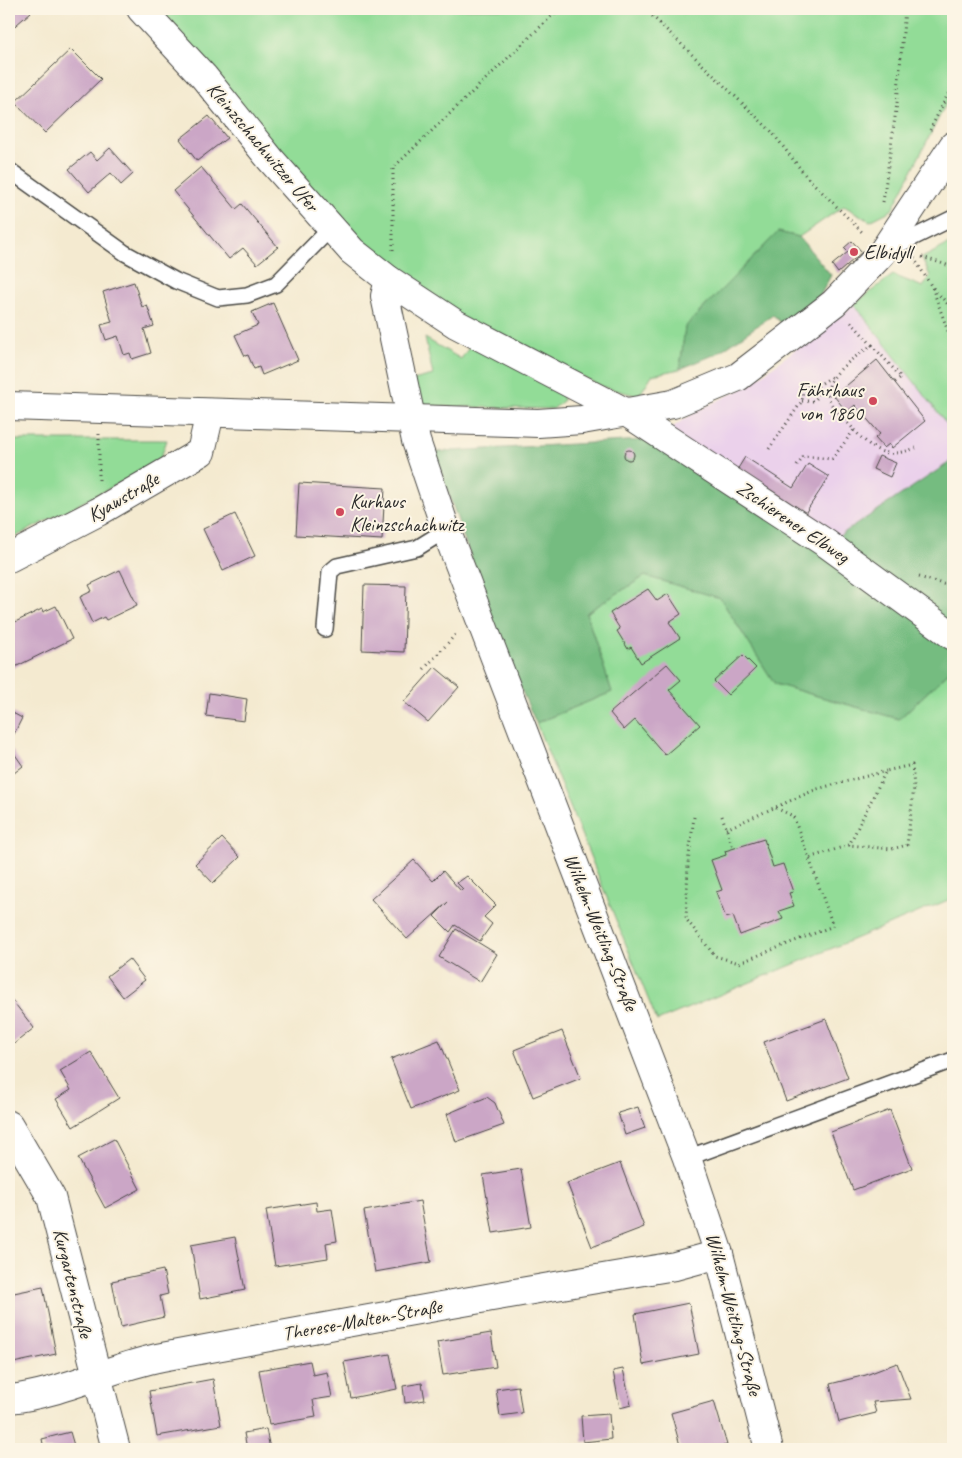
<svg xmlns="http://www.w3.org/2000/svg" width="962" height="1458" font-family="Caveat,sans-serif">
  <rect width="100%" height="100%" fill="#fcf5e5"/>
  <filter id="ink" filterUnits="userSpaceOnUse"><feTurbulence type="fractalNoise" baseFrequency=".02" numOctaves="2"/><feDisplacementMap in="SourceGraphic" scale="10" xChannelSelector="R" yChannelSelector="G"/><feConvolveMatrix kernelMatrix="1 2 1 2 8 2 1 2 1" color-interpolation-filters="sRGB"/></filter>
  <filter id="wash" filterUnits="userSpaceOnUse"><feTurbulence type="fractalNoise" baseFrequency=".0096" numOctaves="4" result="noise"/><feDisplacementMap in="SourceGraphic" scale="20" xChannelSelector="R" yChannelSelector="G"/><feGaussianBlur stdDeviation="1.12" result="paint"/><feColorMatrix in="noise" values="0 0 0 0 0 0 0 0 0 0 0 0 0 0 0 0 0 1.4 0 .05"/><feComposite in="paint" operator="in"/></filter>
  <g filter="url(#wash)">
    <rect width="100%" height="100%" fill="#f4ead0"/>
    <polygon fill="#ebd1eb" points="854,304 953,432 953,460 833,540 663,434 695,412 749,385"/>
    <g fill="#92dc97" stroke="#5e8461">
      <polygon points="156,9 953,9 953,90 892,210 870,221 844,206 799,237 778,232 685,327 680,369 652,375 639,396 603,387 459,316 349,232"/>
      <polygon points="953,242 953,432 854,304 893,275 923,287 930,276 922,258"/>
      <polygon points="425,338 461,359 472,343 562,393 563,401 553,409 428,406 415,400 413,380 433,375"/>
      <polygon points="9,440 167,440 159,463 9,540"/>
      <polygon points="645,576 720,598 775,684 899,719 953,668 953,898 657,1021 536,723 612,692 586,613"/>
    </g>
    <g fill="#75bc80" stroke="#507456">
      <polygon points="778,232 799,237 831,275 820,296 785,327 773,315 716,354 680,369 685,327"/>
      <polygon points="663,434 833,540 953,460 953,668 899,719 775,684 720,598 645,576 586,613 612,692 536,723 501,644 434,452 643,440"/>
    </g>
    <g id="blocks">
      <g fill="#cba6c6">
        <polygon points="9,9 28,9 31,12 9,31"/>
        <polygon points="71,49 101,79 45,133 15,102"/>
        <polygon points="209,116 227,138 197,161 180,139"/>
        <polygon points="110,148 133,174 121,185 111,173 89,192 69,169 90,152 97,160"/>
        <polygon points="201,167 236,209 242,204 278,247 257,264 243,248 229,259 173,191"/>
        <polygon points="852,241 862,252 838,273 832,265 848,252 844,248"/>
        <polygon points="134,282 142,307 147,305 154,326 144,329 151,353 132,359 130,353 124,355 118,336 106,340 101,325 112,322 103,292"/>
        <polygon points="273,303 298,360 262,375 259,367 254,369 248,355 245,356 235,335 258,325 252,312"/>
        <polygon points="877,360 925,421 892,448 889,444 884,448 875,438 880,434 855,405 847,412 834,396"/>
        <circle cx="629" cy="455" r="5"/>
        <polygon points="879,456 896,463 890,477 873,469"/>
        <polygon points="745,457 793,488 808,464 829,477 802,518 734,475"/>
        <polygon points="299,483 385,488 382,540 296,535"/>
        <polygon points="235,514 255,556 223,571 203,529"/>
        <polygon points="120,570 137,605 106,620 104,617 92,623 80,597 92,591 89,585"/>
        <polygon points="364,585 406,586 404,652 362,650"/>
        <polygon points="648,589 657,601 668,594 681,614 669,622 680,638 641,663 631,647 628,649 617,631 620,629 610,613"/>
        <polygon points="56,606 72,639 13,668 9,660 9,625 42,609 43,612"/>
        <polygon points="743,655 756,668 728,695 714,681"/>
        <polygon points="667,664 681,680 669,690 700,725 665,755 635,720 624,730 610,713"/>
        <polygon points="435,667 459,687 428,722 404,702"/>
        <polygon points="209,693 247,699 244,721 206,716"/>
        <polygon points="9,711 22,718 13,736 9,734"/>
        <polygon points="9,746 23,766 9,777"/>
        <polygon points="222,838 240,857 213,883 195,864"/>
        <polygon points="764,839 773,867 783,864 793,892 789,893 794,906 779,911 783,919 740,935 733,916 726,918 716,892 722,890 711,860 726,855 725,851"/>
        <polygon points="414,860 433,881 443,871 461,891 463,889 457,883 467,876 496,905 484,917 492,924 480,941 455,925 450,932 434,916 448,902 407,939 371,899"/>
        <polygon points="456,929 497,954 480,982 439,957"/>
        <polygon points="129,959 145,980 123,997 107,976"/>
        <polygon points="12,1000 34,1028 9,1048 9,1003"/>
        <polygon points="826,1019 848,1078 786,1101 764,1042"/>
        <polygon points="562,1031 581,1078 533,1097 514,1050"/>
        <polygon points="439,1040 460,1090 411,1109 391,1059"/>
        <polygon points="91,1052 119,1098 73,1127 56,1099 71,1090 60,1071"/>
        <polygon points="487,1097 495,1103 504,1125 456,1142 447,1114"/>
        <polygon points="638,1107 645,1128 625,1135 618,1113"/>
        <polygon points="890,1110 912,1168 853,1190 831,1132"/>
        <polygon points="114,1139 140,1189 105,1208 78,1158"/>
        <polygon points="620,1163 644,1227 592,1247 567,1183"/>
        <polygon points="521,1169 531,1227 493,1233 483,1175"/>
        <polygon points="420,1201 431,1262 375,1272 364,1211"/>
        <polygon points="316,1202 317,1211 332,1209 337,1241 326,1243 328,1258 275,1266 266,1210"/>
        <polygon points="235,1237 245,1290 200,1299 191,1245"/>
        <polygon points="163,1270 168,1294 160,1296 164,1317 121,1327 112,1281"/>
        <polygon points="43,1287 56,1354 13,1363 9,1341 9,1294"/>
        <polygon points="689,1303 699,1354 643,1365 635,1314"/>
        <polygon points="491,1333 496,1367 443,1375 437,1342"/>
        <polygon points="390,1354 397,1389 351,1398 344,1362"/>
        <polygon points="310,1361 313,1375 327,1372 332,1397 313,1400 316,1417 269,1425 259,1370"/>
        <polygon points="897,1363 911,1399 873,1402 876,1413 839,1422 830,1384 866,1375"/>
        <polygon points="623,1369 631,1405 620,1408 613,1371"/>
        <polygon points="213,1379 221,1425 157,1436 149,1391"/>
        <polygon points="422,1383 425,1400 405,1403 403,1386"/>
        <polygon points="518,1386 522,1413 500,1416 496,1389"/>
        <polygon points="714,1401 727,1445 711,1449 681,1449 671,1413"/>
        <polygon points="609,1414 611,1439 583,1442 581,1416"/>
        <polygon points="266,1429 270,1449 247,1449 244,1433"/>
        <polygon points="70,1432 75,1449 44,1449 42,1439"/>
      </g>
    </g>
  </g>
  <g filter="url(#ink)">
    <use href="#blocks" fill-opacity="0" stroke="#494844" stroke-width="1"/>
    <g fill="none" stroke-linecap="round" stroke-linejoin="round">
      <defs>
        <g id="service">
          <polyline points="9,170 125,253 176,281 218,298 247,295 276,284 331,228"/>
          <polyline points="888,250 953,218"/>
          <polyline points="325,629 330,572 337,566 417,548 446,530"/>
          <polyline points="687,1158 953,1060"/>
        </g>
        <g id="minor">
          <polyline points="141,9 204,77 271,160 352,251 389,280 456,324 629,414 827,544 953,636"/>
          <polyline points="389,280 385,296 416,441 446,530 687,1158 719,1254 769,1449"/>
          <polyline points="9,558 98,512 201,452 210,413"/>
          <polyline points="9,1125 51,1197 116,1449"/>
          <path d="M9,1399c52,-5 101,-32 153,-42 171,-32 342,-63 513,-91l44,-12"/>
        </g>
        <polyline id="tertiary" points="9,406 538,423 582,420 673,404 738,377 834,303 882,253 953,146"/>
      </defs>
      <use href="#service" stroke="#494844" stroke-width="18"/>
      <use href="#minor" stroke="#494844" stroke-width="30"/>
      <use href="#tertiary" stroke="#494844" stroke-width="30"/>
      <g stroke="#494844" stroke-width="3" stroke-dasharray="1 4" stroke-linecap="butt">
        <polyline points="645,9 771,131 806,176 864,234"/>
        <polyline points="930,130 953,84"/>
        <polyline points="883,202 897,103 905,9"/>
        <polyline points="393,250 393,168 559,9"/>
        <polyline points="922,257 953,267"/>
        <polyline points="914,258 932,287 953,345"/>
        <polyline points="933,288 953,310"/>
        <polyline points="872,345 901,377 894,383"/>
        <polyline points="802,401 814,401 819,395 817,386"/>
        <path d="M854,430c21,22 31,29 62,18"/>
        <polyline points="769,449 802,401 803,392 808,386 817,386 833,376"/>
        <path d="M797,466l7,-10 28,3 22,-29c-7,-9 -18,-17 -23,-27 -14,-24 25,-46 41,-58l-21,-23"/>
        <polyline points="99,480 99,434"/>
        <polyline points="919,577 953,587"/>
        <polyline points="424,669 457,633"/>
        <polyline points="776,808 793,816 809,858 815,856 849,845 886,771 912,765 914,787 907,845 892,849 849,845"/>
        <polyline points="722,816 733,848"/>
        <polyline points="694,817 688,863 686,919 715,956 739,963 833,926 809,858"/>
        <polyline points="726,829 817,789 886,771"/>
      </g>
      <use href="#service" stroke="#fff" stroke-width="15"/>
      <use href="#minor" stroke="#fff" stroke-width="28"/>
      <use href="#tertiary" stroke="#fff" stroke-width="28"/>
    </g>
  </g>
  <g fill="#d1495b" stroke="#fcf5e5" stroke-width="2">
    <circle cx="854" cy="252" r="5"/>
    <circle cx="873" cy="401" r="5"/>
    <circle cx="340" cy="512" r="5"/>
  </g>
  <g text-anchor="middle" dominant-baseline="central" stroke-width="4" stroke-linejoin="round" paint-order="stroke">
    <g font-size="20" fill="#2b2b2b" stroke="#fcf5e5">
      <text transform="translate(263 147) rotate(50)">Kleinzschachwitzer Ufer</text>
      <text transform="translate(123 497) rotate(-30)">Kyawstraße</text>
      <text transform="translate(793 522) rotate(34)">Zschierener Elbweg</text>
      <text transform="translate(601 932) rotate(68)">Wilhelm-Weitling-Straße</text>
      <text transform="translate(73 1283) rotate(76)">Kurgartenstraße</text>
      <text transform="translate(734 1314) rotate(75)">Wilhelm-Weitling-Straße</text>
      <text transform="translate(362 1320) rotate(-10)">Therese-Malten-Straße</text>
    </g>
    <g font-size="20" fill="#2b2b2b" stroke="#fcf5e5" text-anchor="start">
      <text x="864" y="252">Elbidyll</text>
      <text x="863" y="390" text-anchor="end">Fährhaus<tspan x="863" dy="23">von 1860</tspan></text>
      <text x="350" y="501">Kurhaus<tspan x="350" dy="23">Kleinzschachwitz</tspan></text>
    </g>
  </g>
  <rect width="962" height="1458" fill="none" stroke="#fcf5e5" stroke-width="30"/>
</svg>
